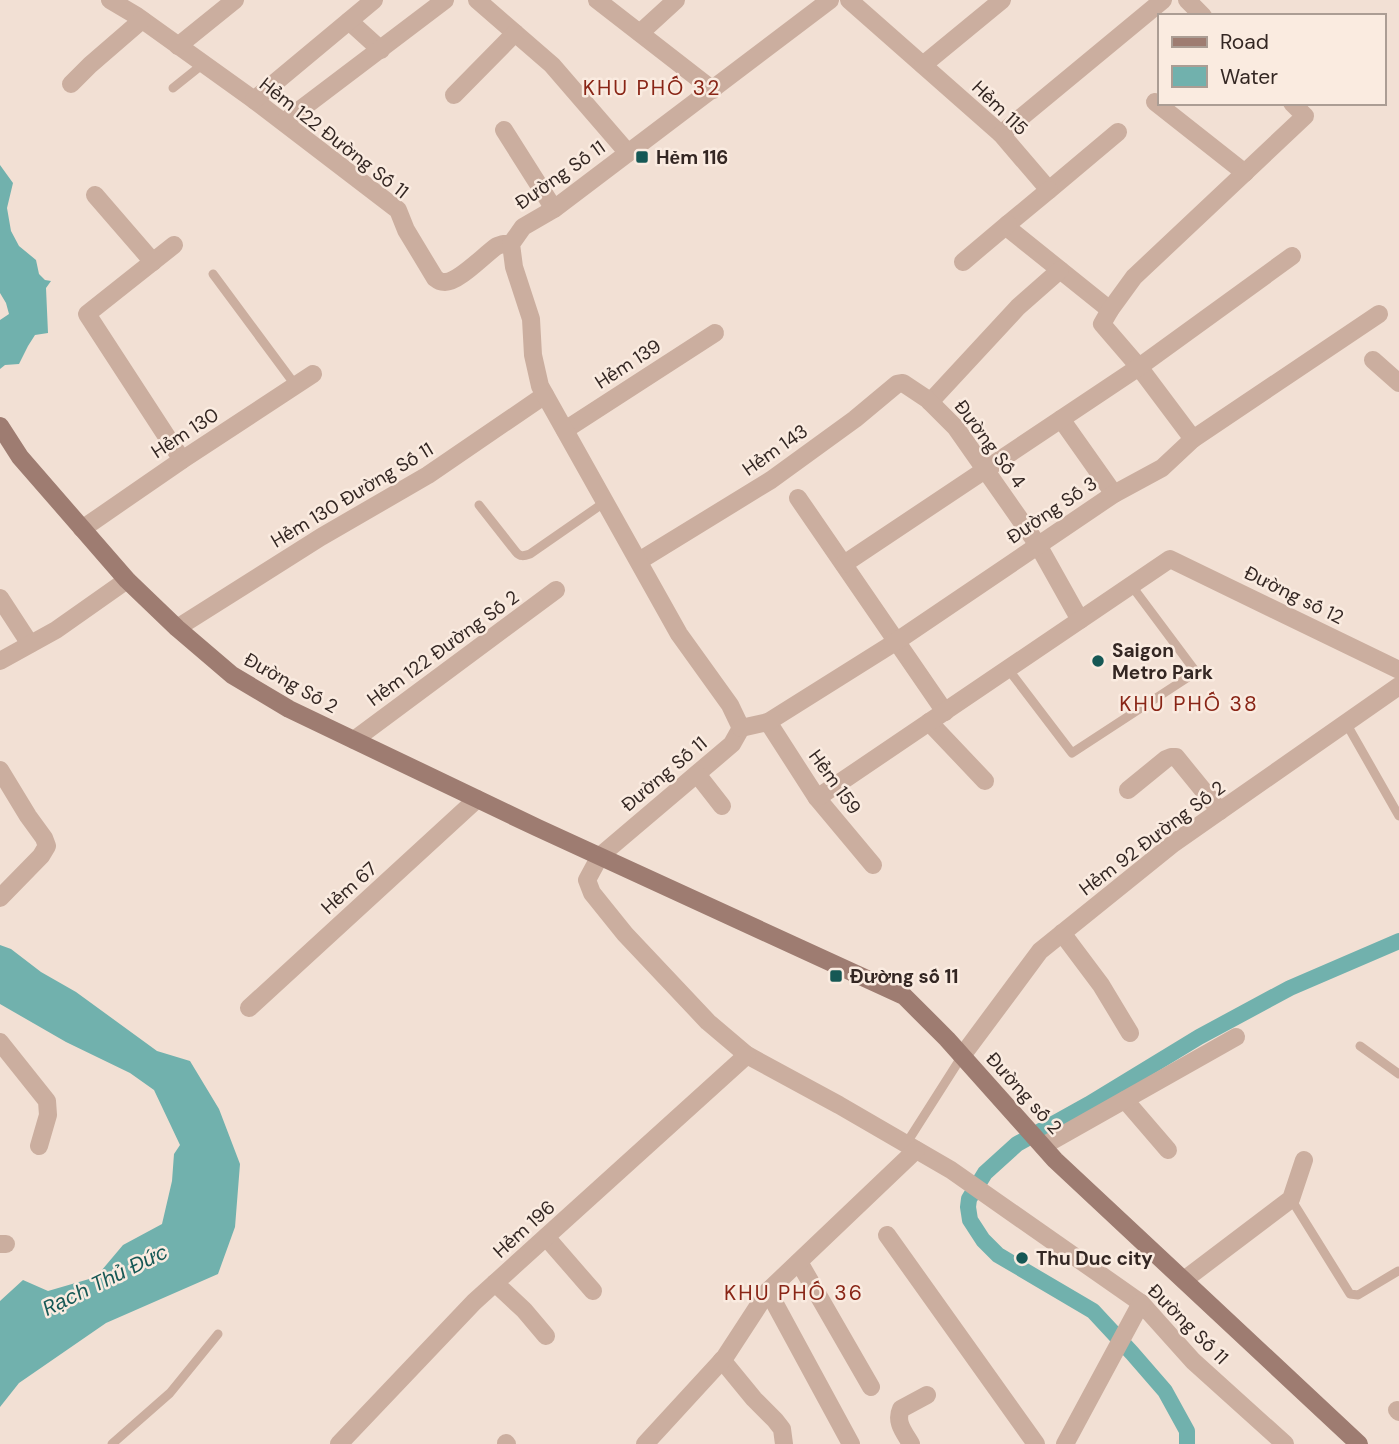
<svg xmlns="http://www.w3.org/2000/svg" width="1399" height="1444" font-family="'DM Sans',sans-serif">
  <rect width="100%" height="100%" fill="#f2e0d4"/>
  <g fill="#71b1ad">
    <polygon points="0,165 13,183 7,208 11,231 19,246 36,260 39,274 45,280 51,281 46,288 48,333 35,335 28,346 19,364 5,365 0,369 0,320 9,314 6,303 0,293"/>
    <polygon points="0,945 11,949 41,972 76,992 157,1051 190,1061 219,1109 240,1164 235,1227 218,1274 106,1323 19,1383 0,1407 0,1301 23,1280 48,1291 96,1277 123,1245 162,1224 172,1181 174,1154 180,1145 154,1090 130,1073 66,1042 0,1004"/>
  </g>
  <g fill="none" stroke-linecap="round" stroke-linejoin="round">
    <polyline stroke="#71b1ad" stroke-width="16" points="1187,1444 1187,1431 1165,1391 1132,1353 1093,1311 998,1255 983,1240 970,1220 968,1207 969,1199 985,1173 1017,1144 1089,1104 1199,1037 1290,988 1399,941"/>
    <g stroke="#cbae9f" stroke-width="9">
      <polyline points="173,88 203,64"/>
      <polyline points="213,274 296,386"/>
      <path d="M479,505l37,47c4,5 8,4 14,2l75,-52"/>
      <polyline points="1008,669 1072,753 1196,672 1131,585"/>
      <polyline points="1346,723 1399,816"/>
      <polyline points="1360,1046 1399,1074"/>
      <polyline points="906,1144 962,1056"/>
      <polyline points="1291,1199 1350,1294 1358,1295 1398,1271"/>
      <polyline points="112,1444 170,1393 218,1334"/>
    </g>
    <g stroke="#cbae9f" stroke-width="18">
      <path d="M110,0l27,16 117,84 144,110 8,20 29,48c4,3 5,4 10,4 14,0 40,-28 52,-36l6,-2h8"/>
      <polyline points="477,0 552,65 628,153"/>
      <polyline points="597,0 713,90"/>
      <polyline points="849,0 1001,134 1049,190 1118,132"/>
      <polyline points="1187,0 1203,16"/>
      <polyline points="349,21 381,50"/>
      <polyline points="640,33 676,0"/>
      <polyline points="178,46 235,0"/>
      <polyline points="923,65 1002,0"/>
      <polyline points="71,84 90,65 142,20"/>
      <polyline points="454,95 515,33"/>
      <polyline points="254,100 374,0"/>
      <polyline points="1155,102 1245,173"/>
      <polyline points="284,122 445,0"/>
      <polyline points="504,130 554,209"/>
      <polyline points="1001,134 1163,0"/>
      <polyline points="1049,190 1008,224 1009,229 1110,310"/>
      <polyline points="95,195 153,262"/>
      <polyline points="174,245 87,314 182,460"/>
      <polyline points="963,262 1008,224"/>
      <polyline points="1373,360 1399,383"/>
      <polyline points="930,402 1018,307 1060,270"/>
      <polyline points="1061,419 1114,494"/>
      <polyline points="565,430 715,333"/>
      <polyline points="1193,439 1139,367 1102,324 1110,310 1134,277 1305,116 1292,103"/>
      <polyline points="798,498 945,712"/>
      <polyline points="82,529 182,460 313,374"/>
      <polyline points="639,561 771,480 855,419 897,384 903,383 927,399 956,428 1038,545 1080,620"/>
      <polyline points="844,564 1139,367 1292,256"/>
      <polyline points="0,598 30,644"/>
      <polyline points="177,628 321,537 428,475 545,395"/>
      <polyline points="0,661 56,630 127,580"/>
      <polyline points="768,722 817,798 873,865"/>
      <polyline points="929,722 985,781"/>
      <polyline points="741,728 732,744 600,856 587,880 592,893 625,934 708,1022 747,1055 839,1105 951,1170 1141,1303 1193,1361 1285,1444"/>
      <polyline points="741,728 730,705 679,634 540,386 533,355 531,319 514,267 511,244 523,227 554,209 830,0"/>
      <polyline points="741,728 768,722 897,641 1114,494 1162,468 1193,439 1379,314"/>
      <polyline points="354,740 556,590"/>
      <polyline points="0,770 28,816 44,838 47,846 41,856 0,898"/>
      <polyline points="697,774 722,806"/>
      <polyline points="1128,790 1166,759 1171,757 1176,757 1220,811"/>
      <polyline points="817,798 1170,559 1399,670"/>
      <polyline points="1062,933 1101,985 1130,1033"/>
      <polyline points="249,1008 477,799"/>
      <polyline points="0,1042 47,1101 48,1115 39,1146"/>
      <polyline points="962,1056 1040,951 1174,843 1399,686"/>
      <polyline points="1125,1100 1168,1150"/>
      <polyline points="1043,1146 1236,1037"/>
      <polyline points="887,1235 1036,1444"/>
      <polyline points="546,1237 593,1291"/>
      <polyline points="0,1244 6,1244"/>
      <polyline points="799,1262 871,1387"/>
      <polyline points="1184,1280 1291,1199 1304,1160"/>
      <polyline points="495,1283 524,1310 546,1336"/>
      <polyline points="768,1291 851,1444"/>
      <polyline points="722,1360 754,1399 775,1420 782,1429 784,1444"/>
      <polyline points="1397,1410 1399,1412"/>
      <polyline points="506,1443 507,1444"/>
      <polyline points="339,1444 474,1302 747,1055"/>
      <polyline points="645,1444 725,1357 768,1291 916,1150"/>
      <path d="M911,1444c-7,-12 -16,-22 -10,-35l26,-14"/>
      <polyline points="1065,1444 1141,1303"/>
    </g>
    <polyline stroke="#9e7c71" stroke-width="18" points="0,426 20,457 127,580 177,628 232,675 289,709 538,828 904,996 947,1039 1055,1160 1359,1444"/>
  </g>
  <g fill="#165855" stroke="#faebe0" stroke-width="2.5">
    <rect x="635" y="150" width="14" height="14" rx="3.5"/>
    <circle cx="1098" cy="661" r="7"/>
    <rect x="829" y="969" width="14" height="14" rx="3.5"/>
    <circle cx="1022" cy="1258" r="7"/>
  </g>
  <g text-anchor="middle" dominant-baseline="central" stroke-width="5" stroke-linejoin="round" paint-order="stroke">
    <g font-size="19" fill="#342723" stroke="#faebe0">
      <text transform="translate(1000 108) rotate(44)">Hẻm 115</text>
      <text transform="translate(334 138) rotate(38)">Hẻm 122 Đường Số 11</text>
      <text transform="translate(560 175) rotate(-35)">Đường Số 11</text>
      <text transform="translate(628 364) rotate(-33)">Hẻm 139</text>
      <text transform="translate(185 433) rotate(-33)">Hẻm 130</text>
      <text transform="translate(990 444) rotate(53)">Đường Số 4</text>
      <text transform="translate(775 450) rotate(-35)">Hẻm 143</text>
      <text transform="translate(352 495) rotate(-31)">Hẻm 130 Đường Số 11</text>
      <text transform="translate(1052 510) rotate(-34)">Đường Số 3</text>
      <text transform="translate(1294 595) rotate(26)">Đường số 12</text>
      <text transform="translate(443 648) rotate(-36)">Hẻm 122 Đường Số 2</text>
      <text transform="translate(291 683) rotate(29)">Đường Số 2</text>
      <text transform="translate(664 774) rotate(-40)">Đường Số 11</text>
      <text transform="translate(835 782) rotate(54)">Hẻm 159</text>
      <text transform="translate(1152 838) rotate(-37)">Hẻm 92 Đường Số 2</text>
      <text transform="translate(349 888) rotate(-42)">Hẻm 67</text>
      <text transform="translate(1024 1093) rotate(48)">Đường số 2</text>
      <text transform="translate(524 1229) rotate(-42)">Hẻm 196</text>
      <text transform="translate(1188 1324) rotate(45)">Đường Số 11</text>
    </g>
    <g font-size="19" font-weight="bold" fill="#342723" stroke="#faebe0" text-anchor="start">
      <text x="656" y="157">Hẻm 116</text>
      <text x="1112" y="650">Saigon<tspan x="1112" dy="22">Metro Park</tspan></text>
      <text x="850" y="976">Đường số 11</text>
      <text x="1036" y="1258">Thu Duc city</text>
    </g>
    <g font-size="21" letter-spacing="2" fill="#892516" stroke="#faebe0">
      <text x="652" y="88">KHU PHỐ 32</text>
      <text x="1189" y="704">KHU PHỐ 38</text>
      <text x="794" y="1293">KHU PHỐ 36</text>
    </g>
    <g font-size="21" font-style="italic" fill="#165855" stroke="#faebe0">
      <text transform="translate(105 1280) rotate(-26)">Rạch Thủ Đức</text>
    </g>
  </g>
  <rect x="1158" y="14" width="228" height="91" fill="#faebe0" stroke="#ab9d94" stroke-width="2"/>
  <rect x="1172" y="37" width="35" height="10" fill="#9e7c71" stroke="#ab9d94" stroke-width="2"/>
  <text x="1220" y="49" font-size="21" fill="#342723">Road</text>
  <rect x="1172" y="66" width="35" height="21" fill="#71b1ad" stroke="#ab9d94" stroke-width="2"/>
  <text x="1220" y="84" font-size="21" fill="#342723">Water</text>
</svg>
